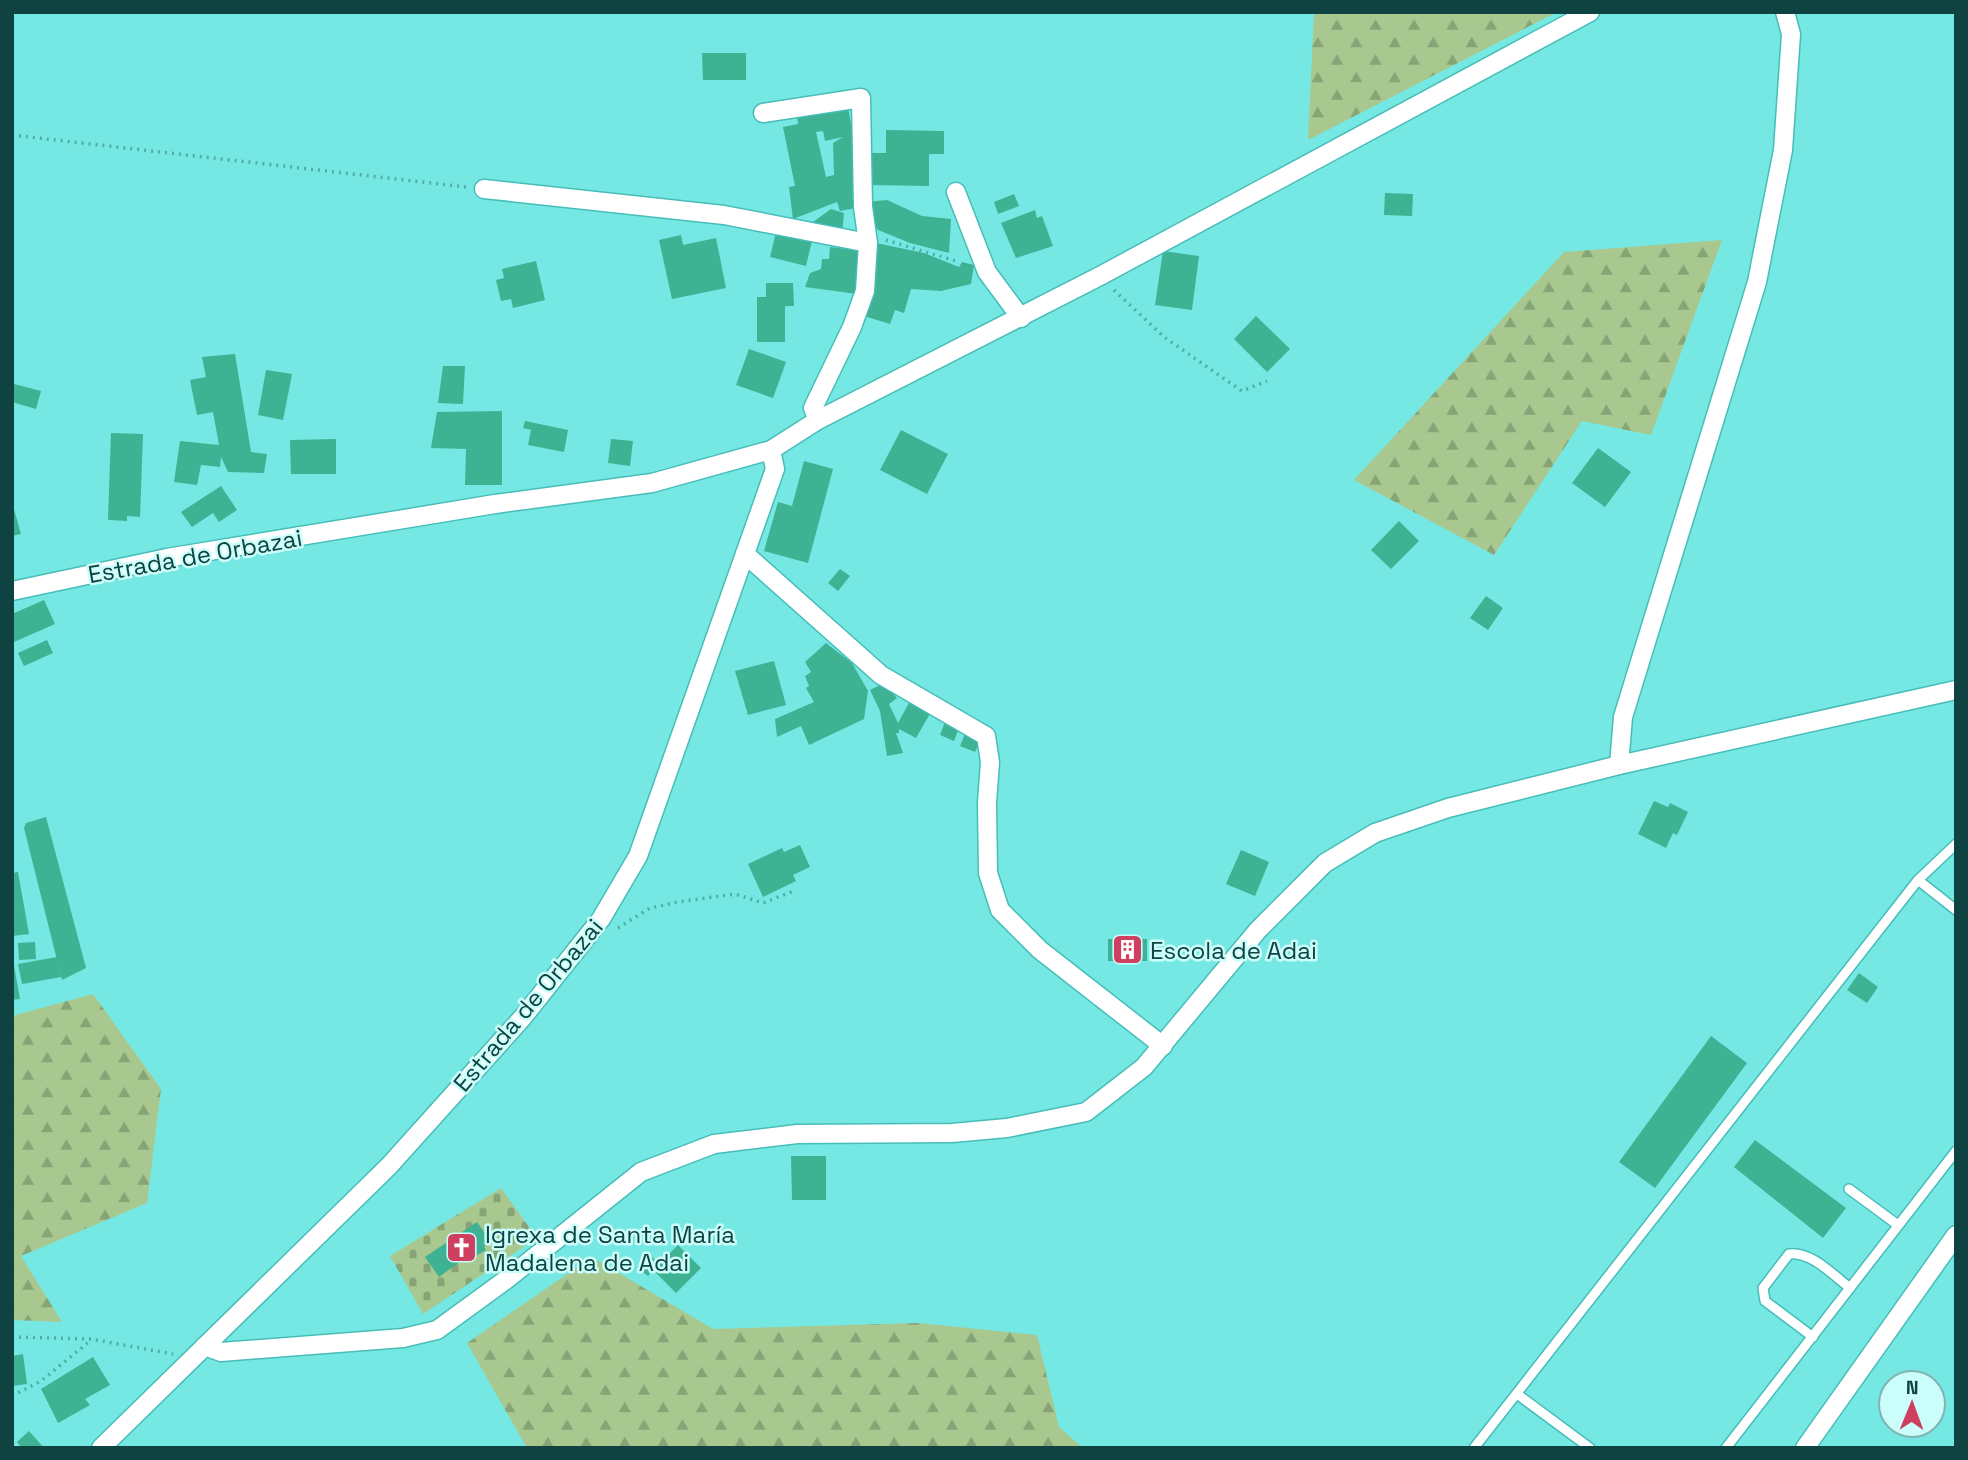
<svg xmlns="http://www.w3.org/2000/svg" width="1968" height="1460" font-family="'Space Grotesk',sans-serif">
  <defs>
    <pattern id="forest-firs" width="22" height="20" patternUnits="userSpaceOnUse" patternTransform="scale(1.75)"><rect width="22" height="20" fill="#a8c88f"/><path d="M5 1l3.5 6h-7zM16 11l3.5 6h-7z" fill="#87a476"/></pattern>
    <pattern id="cemetery-stones" width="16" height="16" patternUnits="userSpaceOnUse" patternTransform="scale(1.75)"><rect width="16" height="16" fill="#a8c88f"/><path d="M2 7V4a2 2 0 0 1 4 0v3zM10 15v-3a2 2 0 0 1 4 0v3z" fill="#87a476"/></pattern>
  </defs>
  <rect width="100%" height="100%" fill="#75e8e3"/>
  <g fill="url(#forest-firs)">
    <polygon points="1314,12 1557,12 1308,140"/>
    <polygon points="1722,240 1651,435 1582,421 1494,555 1354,480 1564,252"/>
    <polygon points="93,994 161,1089 147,1203 21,1256 62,1322 12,1320 12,1016"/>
    <polygon points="592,1257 713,1329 918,1323 1037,1335 1059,1427 1083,1448 527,1448 467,1343"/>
  </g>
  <polygon fill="url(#cemetery-stones)" points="501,1188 537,1238 423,1314 390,1256"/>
  <g fill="#3eb293" fill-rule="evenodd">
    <polygon points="702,53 746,53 746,80 703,80"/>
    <path d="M848,107l5,29 3,72 -16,3 -3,-9 -44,17 -4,-32 6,-1 -12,-59 15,-3 -1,-7zM823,131l2,10 18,-4 -10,6 1,32 -8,2 -10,-45z"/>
    <polygon points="886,130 944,131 944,154 929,154 929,186 868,185 868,153 886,153"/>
    <polygon points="1385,193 1413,194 1412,216 1384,215"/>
    <polygon points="1014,194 1019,206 998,214 994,202"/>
    <polygon points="887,200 922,216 951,219 949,253 910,243 878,230 870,221 866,202"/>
    <polygon points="831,209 844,213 842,234 814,228 813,222"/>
    <polygon points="1035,210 1037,218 1042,216 1053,246 1016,258 1001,223"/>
    <polygon points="777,228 813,237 806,266 770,257"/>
    <polygon points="681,235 683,245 716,238 726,288 672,299 659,240"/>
    <polygon points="876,243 924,253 959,267 962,262 974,265 971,284 941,291 911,289 904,313 895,310 890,324 864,316"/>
    <polygon points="830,247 862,251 857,294 805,287 810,273 821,269 822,259 829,259"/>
    <polygon points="1163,251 1199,256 1192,310 1155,305"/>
    <polygon points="536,261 545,300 513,308 511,299 501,301 496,280 504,278 502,269"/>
    <polygon points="766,283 793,283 794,306 785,306 785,342 757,342 757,297 766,297"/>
    <polygon points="1256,316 1290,349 1267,372 1234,339"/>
    <polygon points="749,349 786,362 773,398 736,385"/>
    <polygon points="235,354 251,452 267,454 264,473 228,472 221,457 220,467 201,465 197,485 174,482 180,441 219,445 213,412 197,415 190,380 206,377 202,357"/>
    <polygon points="443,366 465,366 463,404 438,403"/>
    <polygon points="266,370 292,374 283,420 258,415"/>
    <polygon points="14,384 41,391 36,409 12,402"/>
    <polygon points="502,411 502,485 465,485 466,449 431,448 437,412"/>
    <polygon points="525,421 568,430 564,452 528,445 531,430 523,428"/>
    <polygon points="901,430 948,454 927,494 880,470"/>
    <polygon points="111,433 143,434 140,517 127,516 127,521 108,520"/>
    <polygon points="336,439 336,474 291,474 290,440"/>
    <polygon points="611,439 633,441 630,466 608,463"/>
    <polygon points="1598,448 1631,472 1605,507 1572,483"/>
    <polygon points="804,461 833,469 808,563 764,551 778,502 792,506"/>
    <polygon points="221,486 237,510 219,522 213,513 192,527 181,512"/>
    <polygon points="12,502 21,534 12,536"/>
    <polygon points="1399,521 1419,541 1391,569 1371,550"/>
    <polygon points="840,569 850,576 838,591 828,583"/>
    <polygon points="1486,596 1503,608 1488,630 1470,618"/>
    <polygon points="44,600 55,624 14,642 12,614"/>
    <polygon points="47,640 53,653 24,666 18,653"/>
    <polygon points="826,643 852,663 868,691 864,719 809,745 801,726 777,737 775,719 814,702 806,688 809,686 805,676 811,672 805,662"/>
    <polygon points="774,661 786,705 748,715 735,671"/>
    <polygon points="884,683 897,698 889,704 898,723 910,701 931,712 916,738 899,729 899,733 896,733 903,753 887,756 880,711 870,690"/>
    <polygon points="945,722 959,728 954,741 940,735"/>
    <polygon points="965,734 980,741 975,752 960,746"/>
    <polygon points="1654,801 1668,807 1670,803 1688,812 1677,835 1673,833 1666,848 1638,834"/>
    <polygon points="46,817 86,968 62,980 24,828 26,823"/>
    <polygon points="800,845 810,867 793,875 796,881 763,897 748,864 782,848 784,852"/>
    <polygon points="1241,850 1269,862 1255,896 1226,884"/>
    <polygon points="18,872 29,934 12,936 12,873"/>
    <rect x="1108" y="939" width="39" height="22"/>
    <polygon points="35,942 36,959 19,960 18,943"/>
    <polygon points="12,954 20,999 12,1000"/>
    <polygon points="57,957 61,977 22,984 18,964"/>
    <polygon points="1859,973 1878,987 1867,1003 1847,990"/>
    <polygon points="1711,1036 1747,1063 1655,1188 1619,1162"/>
    <polygon points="1755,1140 1846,1208 1823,1238 1734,1167"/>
    <polygon points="791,1156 826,1156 826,1200 792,1200"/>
    <polygon points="477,1222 491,1242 484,1247 486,1250 467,1261 465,1258 439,1277 425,1257"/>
    <polygon points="678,1245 701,1268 676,1293 653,1270"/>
    <polygon points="650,1256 659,1262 648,1276 639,1269"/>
    <polygon points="23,1354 27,1384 12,1386 12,1356"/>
    <polygon points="93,1357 110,1385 85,1399 90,1405 58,1423 41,1389"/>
    <polygon points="29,1431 44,1448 22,1448 17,1442"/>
  </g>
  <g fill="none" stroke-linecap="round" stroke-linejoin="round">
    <defs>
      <g id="service">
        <polyline points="1918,880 1956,910"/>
        <polyline points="1849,1189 1898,1225"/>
        <path d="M1813,1337l-48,-36 -2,-13 26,-34c22,-3 44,21 61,34"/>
        <polyline points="1517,1394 1590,1448"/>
        <polyline points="1474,1448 1918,880 1956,844"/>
        <polyline points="1726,1448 1956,1151"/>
      </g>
      <g id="minor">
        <polyline points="763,113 861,98 863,207 868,243"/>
        <polyline points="484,189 724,215 868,243 865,291 852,327 813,408 818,420"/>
        <polyline points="956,192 987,272 1021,318"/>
        <polyline points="745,554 881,675 986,736 990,762 987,803 988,873 1000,910 1040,950 1163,1046"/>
        <polyline points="12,591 167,558 495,504 652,483 771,450 818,420 1100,276 1590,12"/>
        <polyline points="1619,765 1623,717 1757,282 1783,150 1791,34 1785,12"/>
        <polyline points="205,1346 221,1352 403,1338 437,1330 507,1279 641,1172 714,1144 797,1134 952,1133 1007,1128 1086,1112 1144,1067 1258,930 1325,863 1375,833 1448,808 1619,765 1956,690"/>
        <polyline points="101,1448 389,1166 523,1017 601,919 638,856 775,469 771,450"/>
        <polyline points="1805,1448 1956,1235"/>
      </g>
    </defs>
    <use href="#service" stroke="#47bdb9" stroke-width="12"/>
    <use href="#minor" stroke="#47bdb9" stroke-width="21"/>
    <g stroke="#50aca9" stroke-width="3.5" stroke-dasharray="2 5" stroke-linecap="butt">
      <polyline points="12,135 466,187"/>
      <polyline points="886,240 956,261"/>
      <polyline points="1114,290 1164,337 1242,391 1267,381"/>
      <polyline points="618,928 650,908 678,902 735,894 763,903 794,891"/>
      <polyline points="12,1337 91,1339 173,1354"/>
      <polyline points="12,1396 41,1381 90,1341"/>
    </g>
    <use href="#service" stroke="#fff" stroke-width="9"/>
    <use href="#minor" stroke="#fff" stroke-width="18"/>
  </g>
  <defs>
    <symbol id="building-square" viewBox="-11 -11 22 22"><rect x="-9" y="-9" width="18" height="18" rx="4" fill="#cf3f5f" stroke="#cbfefb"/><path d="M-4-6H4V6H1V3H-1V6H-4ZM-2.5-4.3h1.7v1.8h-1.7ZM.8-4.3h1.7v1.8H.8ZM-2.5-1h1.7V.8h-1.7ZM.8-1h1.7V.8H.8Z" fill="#fff"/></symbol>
    <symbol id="church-square" viewBox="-11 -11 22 22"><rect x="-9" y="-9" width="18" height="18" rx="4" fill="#cf3f5f" stroke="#cbfefb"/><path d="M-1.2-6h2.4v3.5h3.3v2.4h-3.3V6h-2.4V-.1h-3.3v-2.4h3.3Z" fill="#fff"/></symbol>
  </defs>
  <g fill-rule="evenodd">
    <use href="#building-square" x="1110" y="932" width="35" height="35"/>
    <use href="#church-square" x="444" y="1230" width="35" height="35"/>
  </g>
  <g text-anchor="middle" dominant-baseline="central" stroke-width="5" stroke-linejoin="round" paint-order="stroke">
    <g font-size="24" fill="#0f4341" stroke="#cbfefb">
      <text transform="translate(195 556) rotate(-10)">Estrada de Orbazai</text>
      <text transform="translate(528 1005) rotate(-50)">Estrada de Orbazai</text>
    </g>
    <g font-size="24" fill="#0f4341" stroke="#cbfefb" text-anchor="start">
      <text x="1150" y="950">Escola de Adai</text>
      <text x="485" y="1234">Igrexa de Santa María<tspan x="485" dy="28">Madalena de Adai</tspan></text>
    </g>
  </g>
  <rect width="1968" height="1460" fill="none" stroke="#0f4341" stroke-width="28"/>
  <g transform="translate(1912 1404) rotate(1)"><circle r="33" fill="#cbfefb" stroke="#80b3b1" stroke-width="2"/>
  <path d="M0-5L12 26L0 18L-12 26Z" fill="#cf3f5f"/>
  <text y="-10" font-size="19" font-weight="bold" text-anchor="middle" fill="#0f4341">N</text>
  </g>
</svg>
